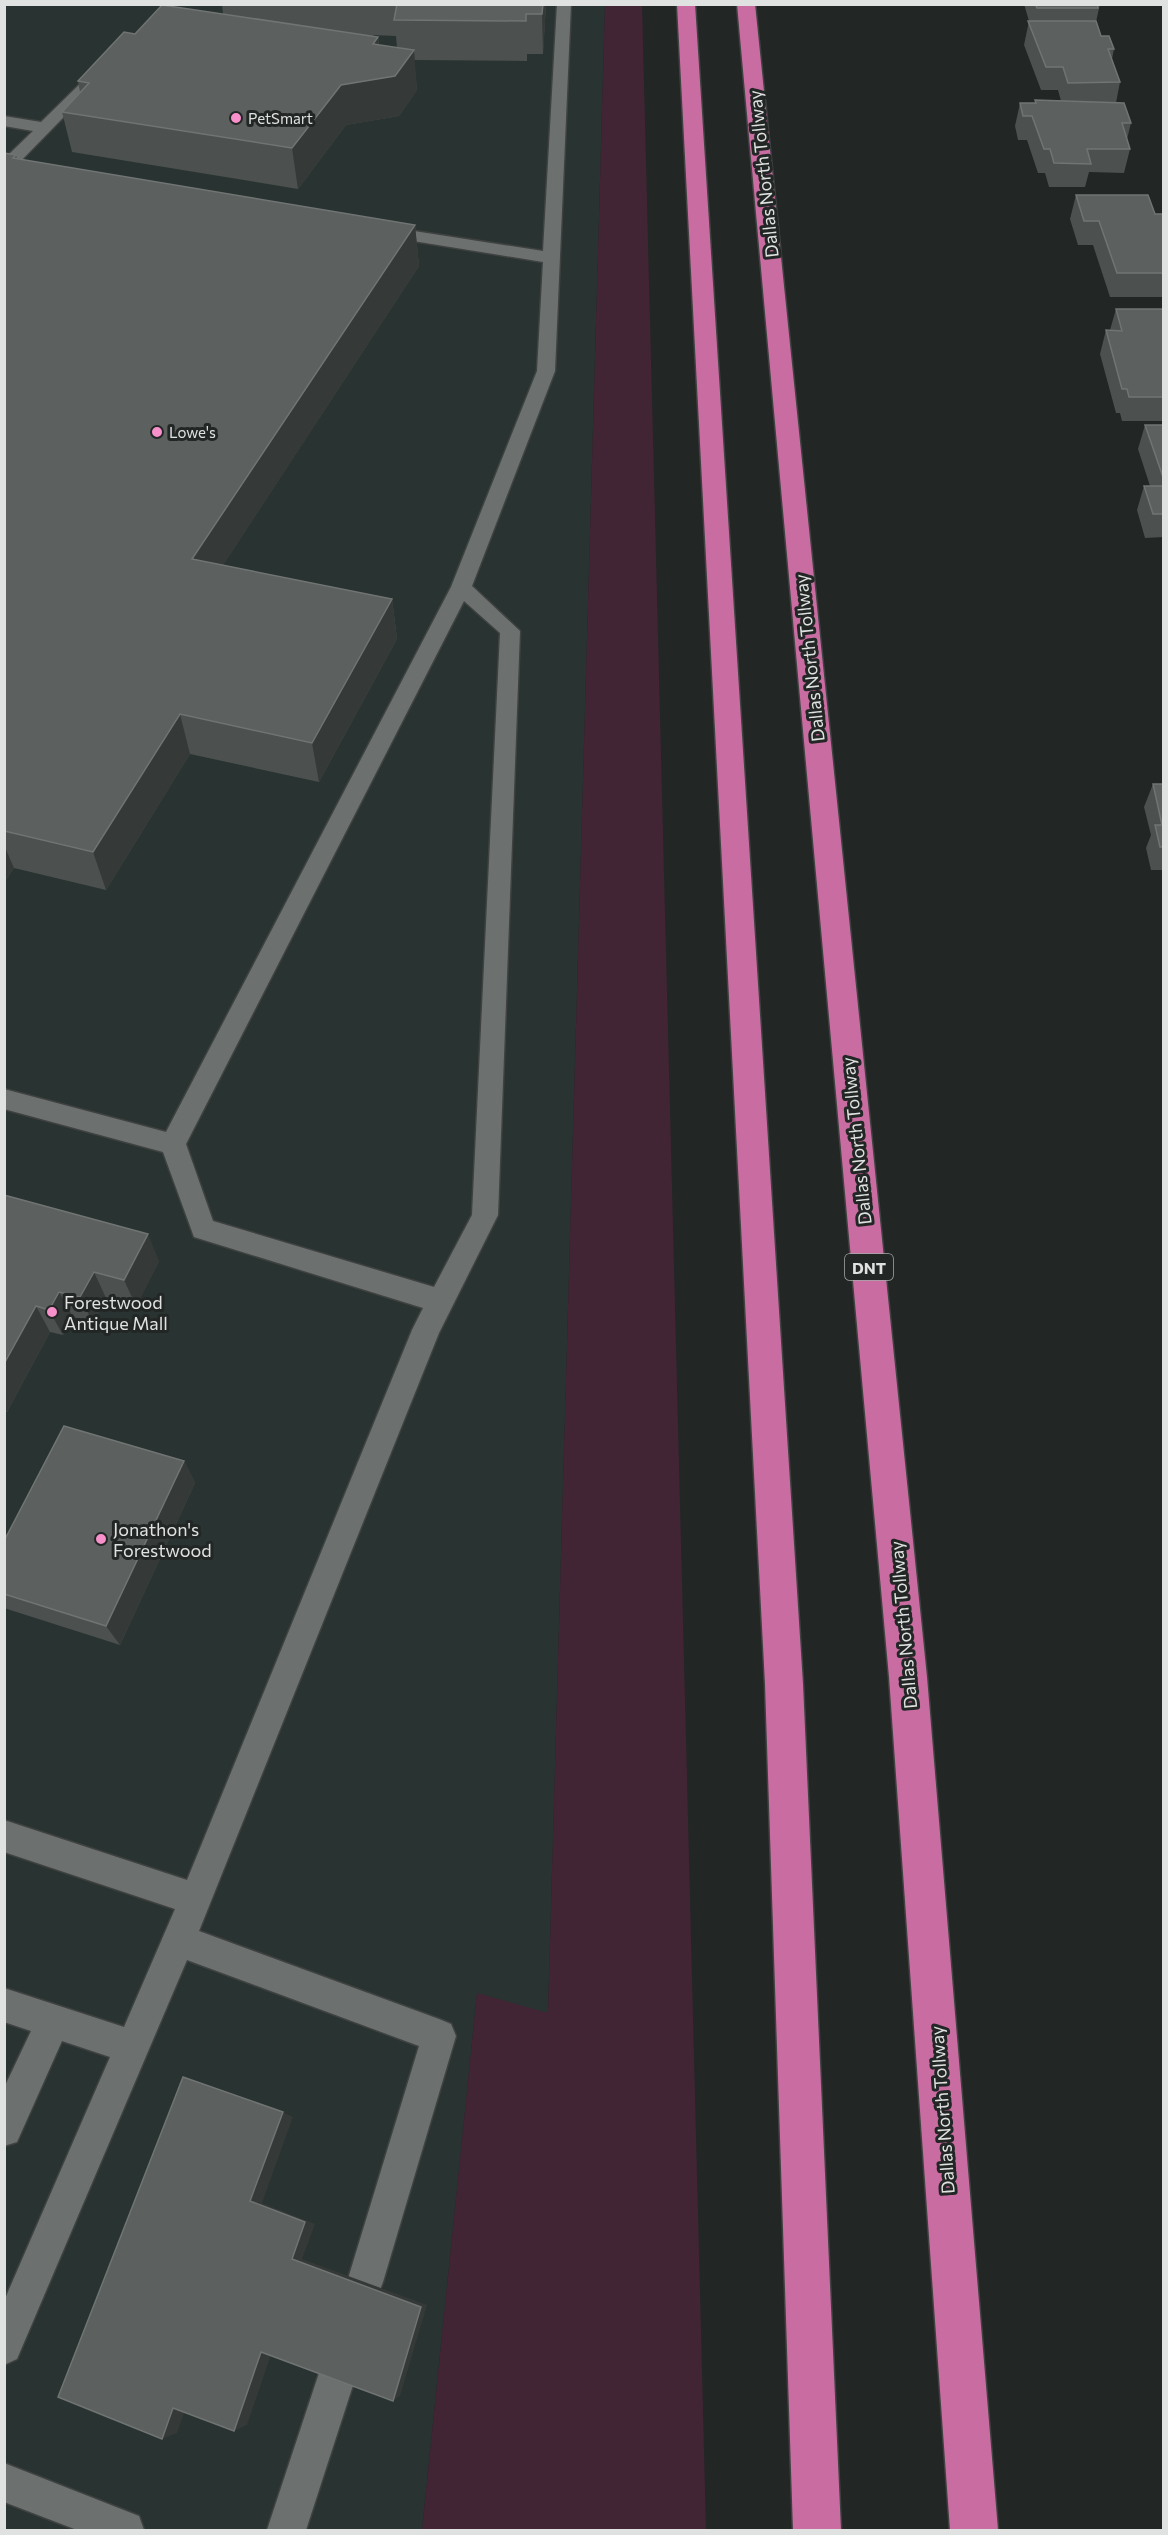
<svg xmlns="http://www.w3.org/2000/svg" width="1168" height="2535" font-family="Commissioner,sans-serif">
  <rect width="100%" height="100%" fill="#222625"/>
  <polygon fill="#293331" points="5,5 605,5 548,2014 477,1994 422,2530 5,2530"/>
  <polygon fill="#412534" points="605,5 642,5 706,2530 422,2530 477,1993 548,2013"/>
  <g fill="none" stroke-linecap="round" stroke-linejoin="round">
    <defs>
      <g id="lane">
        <path d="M557,4h14l-16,367 -83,215 48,45 -22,584 -59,118 -240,598 240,88 12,5 5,12 -73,246 -5,13 -13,5 -13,-5 -5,-13 72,-236 -232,-86 -170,399 -13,6v-64l106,-244 -48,-16 -45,101 -13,4v-58l27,-57 -27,-9v-34l120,39 51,-118 -171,-57v-32l183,60 225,-550 11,-22 -229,-71 -31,-85 -159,-43v-20l162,43 285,-545 86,-216 6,-109 -161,-26 -8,-5 8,-5 161,25zM464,601l36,32 -28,582 -38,72 -221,-66 -27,-77z"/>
        <polygon points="95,72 103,77 100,80 10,172 4,174 4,159 33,131 4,126 4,116 41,122 90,74"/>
        <polygon points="338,2354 351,2360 357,2373 306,2530 267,2530 319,2373 325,2360"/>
        <polygon points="4,2463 139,2516 144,2530 77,2530 4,2502"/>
      </g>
      <g id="highway">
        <polygon points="677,4 695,4 803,1684 841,2530 793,2530 765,1684"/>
        <polygon points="737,4 755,4 927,1677 998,2530 950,2530 889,1677"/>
      </g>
    </defs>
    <use href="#lane" stroke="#3f4241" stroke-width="3"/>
    <use href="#highway" stroke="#3f4241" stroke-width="3"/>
    <use href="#lane" fill="#6c7170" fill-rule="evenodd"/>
    <use href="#highway" fill="#c96ca1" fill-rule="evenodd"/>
  </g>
  <g fill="#4c504f" fill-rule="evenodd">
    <path d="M222,4h324l-3,50h-16v7l-113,-1 3,30 -18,26 -53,9 -48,64 -226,-37 -10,-40 18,-20 -2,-11 57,-47 88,-20zM371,35l25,1 1,12 -18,-3 -1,-8z"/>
    <polygon points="1024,4 1100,4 1096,22 1101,36 1114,49 1112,59 1120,82 1116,103 1131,123 1127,139 1130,149 1124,173 1089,172 1085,187 1049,187 1045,173 1038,173 1027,140 1018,140 1015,126 1020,103 1035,103 1035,100 1061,101 1058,90 1041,90 1024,45 1029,21"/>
    <polygon points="4,153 16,155 17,159 415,225 419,266 223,565 392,599 397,639 319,782 190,754 106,890 14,868 4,883"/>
    <polygon points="1076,195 1155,214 1164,214 1164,297 1110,297 1093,245 1078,245 1070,219"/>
    <polygon points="1116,309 1164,309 1164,421 1122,421 1120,413 1116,413 1100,354 1106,330 1110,330"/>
    <polygon points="1145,425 1164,425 1164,537 1145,538 1137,510 1144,486 1150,486 1138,449"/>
    <polygon points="1153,784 1164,784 1164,870 1151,870 1146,848 1151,835 1144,807"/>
    <polygon points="4,1195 159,1261 136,1306 106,1298 93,1323 73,1317 63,1335 50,1332 7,1412 4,1411"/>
    <polygon points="184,1461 195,1483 120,1645 4,1608 4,1541"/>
  </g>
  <g fill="#353938">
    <polygon points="543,4 546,4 543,54 542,14"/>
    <polygon points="378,37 382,76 414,50 417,90 399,116 346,125 298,189 292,148"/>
    <polygon points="415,225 419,266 201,599 192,559"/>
    <polygon points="392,599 397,639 319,782 312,743"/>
    <polygon points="180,714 190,754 106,890 93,852"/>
    <polygon points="4,845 14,868 4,883"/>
    <polygon points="148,1234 159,1261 136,1306 124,1280"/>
    <polygon points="94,1272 106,1298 93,1323 80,1297"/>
    <polygon points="59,1292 73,1317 63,1335 49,1310"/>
    <polygon points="36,1306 50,1332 7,1412 4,1408 4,1364"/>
    <polygon points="184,1461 195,1483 120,1645 106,1626"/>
    <polygon points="283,2112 293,2117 262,2203 315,2224 302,2259 427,2305 400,2396 393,2401 250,2201"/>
    <polygon points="273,2349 247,2425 234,2431 261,2352"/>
    <polygon points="188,2402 177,2433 162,2439 173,2408"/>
  </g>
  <g fill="#5c605f" stroke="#707473" stroke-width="1.5">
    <polygon points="397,4 543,4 542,14 526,14 526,21 394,20"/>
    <polygon points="1035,4 1097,4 1098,8 1037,8"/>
    <polygon points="162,5 378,37 373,44 414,50 395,76 341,85 292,148 62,112 89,83 78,81 124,32 135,34"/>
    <polygon points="1028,21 1096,21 1101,36 1109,36 1114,49 1108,49 1120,82 1068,83 1063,67 1046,67"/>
    <polygon points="1035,100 1124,103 1131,123 1122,123 1130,149 1087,149 1091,164 1054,163 1050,149 1044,149 1032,116 1023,116 1020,103 1036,103"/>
    <polygon points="4,153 16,155 13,158 415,225 192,559 392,599 312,743 180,714 93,852 4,831"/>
    <polygon points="1076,195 1148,195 1155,214 1164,214 1164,273 1117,273 1099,221 1084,221"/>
    <polygon points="1116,309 1164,309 1164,397 1129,397 1127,389 1122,389 1106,330 1122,331"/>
    <polygon points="1145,425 1164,425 1164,480"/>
    <polygon points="1144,486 1164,486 1164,514 1153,514"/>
    <polygon points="1153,784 1164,784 1164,847 1160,847 1155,825 1162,825"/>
    <polygon points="4,1195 148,1234 124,1280 94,1272 80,1297 59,1292 49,1310 36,1306 4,1364"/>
    <polygon points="64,1426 184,1461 106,1626 4,1594 4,1541"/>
    <polygon points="183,2077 283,2112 250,2201 305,2222 292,2259 421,2307 393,2401 261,2352 234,2431 173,2408 162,2439 58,2397"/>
  </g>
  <g fill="#f890cb" stroke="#222625" stroke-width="2">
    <circle cx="236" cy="118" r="6"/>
    <circle cx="157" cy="432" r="6"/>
    <circle cx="52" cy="1312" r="6"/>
    <circle cx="101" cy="1539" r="6"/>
  </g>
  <g text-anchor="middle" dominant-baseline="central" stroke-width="6" stroke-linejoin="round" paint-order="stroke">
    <g font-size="15" fill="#dfe2e1" stroke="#222625" text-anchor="start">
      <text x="248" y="118">PetSmart</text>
      <text x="169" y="432">Lowe's</text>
    </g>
    <rect fill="#222625" stroke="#a6aaa9" stroke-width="1.5" x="845" y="1254" width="48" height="26" rx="4.5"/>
    <g font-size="16" font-weight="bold" fill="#dfe2e1">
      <text x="869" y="1267">DNT</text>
    </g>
    <g font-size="18" fill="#dfe2e1" stroke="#222625">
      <text transform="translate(763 174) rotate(-96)">Dallas North Tollway</text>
      <text transform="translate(809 658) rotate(-96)">Dallas North Tollway</text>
      <text transform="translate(856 1141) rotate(-96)">Dallas North Tollway</text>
      <text transform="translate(903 1625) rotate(-95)">Dallas North Tollway</text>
      <text transform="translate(942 2110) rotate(-94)">Dallas North Tollway</text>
    </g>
    <g font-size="18" fill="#dfe2e1" stroke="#222625" text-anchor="start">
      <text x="64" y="1302">Forestwood<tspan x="64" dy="21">Antique Mall</tspan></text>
      <text x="113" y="1529">Jonathon's<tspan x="113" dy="21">Forestwood</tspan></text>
    </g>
  </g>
  <rect width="1168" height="2535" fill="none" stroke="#dfe2e1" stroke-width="12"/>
</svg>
